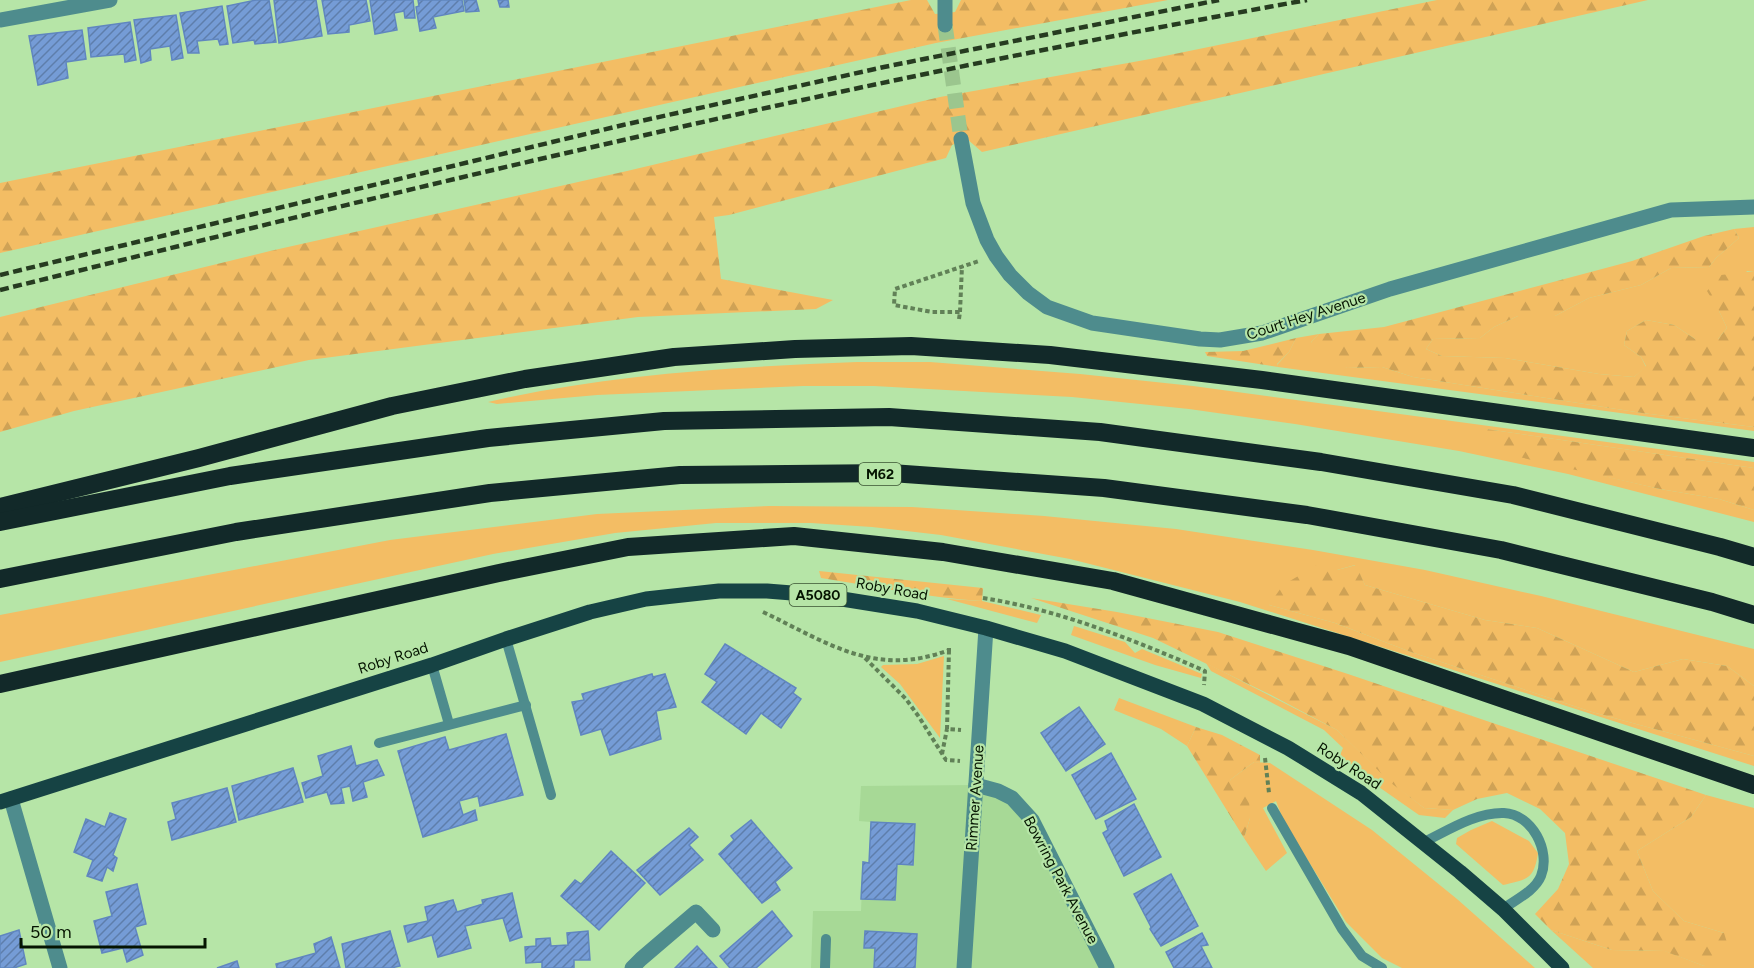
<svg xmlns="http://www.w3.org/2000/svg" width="1754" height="968" font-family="Figtree,sans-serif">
  <defs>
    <pattern id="forest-firs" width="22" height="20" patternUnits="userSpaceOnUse" patternTransform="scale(1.5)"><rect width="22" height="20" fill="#f3bd64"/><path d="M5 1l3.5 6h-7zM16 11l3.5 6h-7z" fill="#cfa255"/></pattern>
    <pattern id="building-hatch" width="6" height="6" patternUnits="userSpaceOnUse" patternTransform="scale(1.5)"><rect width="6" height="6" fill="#759cd6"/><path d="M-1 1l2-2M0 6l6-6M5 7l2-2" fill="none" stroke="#5e7eab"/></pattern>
  </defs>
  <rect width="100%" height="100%" fill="#b6e5a7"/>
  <polygon fill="#a7d996" points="976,785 1012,798 1107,968 811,968 813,911 861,911 863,862 869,862 871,822 859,821 861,786"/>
  <g fill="#f3bd64">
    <polygon points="1754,227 1754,271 1747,271 1719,311 1727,328 1718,339 1695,339 1674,325 1646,320 1627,331 1624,345 1641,357 1646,367 1634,377 1599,374 1505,358 1442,356 1426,349 1433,339 1480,338 1494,327 1518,316 1555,316 1589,298 1641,285 1671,268 1709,267 1716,258 1739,238 1734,229"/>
    <polygon points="1319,334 1311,342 1347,368 1382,367 1413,377 1642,413 1754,427 1754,431 1278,367 1277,365 1289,352 1296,338"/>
    <path d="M857,362h73l150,12 113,12 561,76v6l-268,-39 118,47 56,13 59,10 35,11v12l-186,-48 -109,-23 -164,-27 -106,-15 -117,-12 -198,-11h-71l-206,9 -100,9 -9,-2c120,-28 246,-35 369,-40z"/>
    <polygon points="770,506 912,507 1044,516 1176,529 1313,550 1425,570 1541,596 1754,649 1754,686 1727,666 1683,659 1634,672 1537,628 1485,620 1365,585 1355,565 1337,570 1269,605 1335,623 1411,652 1592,712 1754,756 1754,766 1240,602 1070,559 941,535 872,527 811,523 716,523 615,533 493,554 0,662 0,615 390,540 597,514"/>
    <polygon points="947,599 982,601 1041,615 1037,623"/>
    <polygon points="1074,626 1125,642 1135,653 1142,649 1202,674 1201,678 1155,665 1071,635"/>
    <polygon points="944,656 940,738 900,684 881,667 883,665 917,664"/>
    <polygon points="1206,663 1337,730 1391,782 1424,808 1453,810 1445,818 1419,815 1366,778 1340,755 1343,748 1324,730 1211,671"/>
    <polygon points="1119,698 1196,727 1187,746 1161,729 1114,710"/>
    <polygon points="1254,762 1270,763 1372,830 1457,899 1535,968 1402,968 1382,958 1346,922 1283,820 1276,801 1263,808 1287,853 1266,871 1244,838 1250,818 1230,780"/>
    <polygon points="1706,795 1754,808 1754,968 1593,968 1551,930 1612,950 1665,951 1704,966 1724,933 1684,921 1653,891 1637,851 1691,817"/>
    <path d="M1492,821l37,20 9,12c-4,27 -11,26 -35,32l-47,-41 1,-6 14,-8z"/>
  </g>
  <g fill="url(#forest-firs)">
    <polygon points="911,0 927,0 935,14 955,12 961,0 1168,0 936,43 0,253 0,183"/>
    <polygon points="1437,0 1648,0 982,152 967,139 952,145 946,158 729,215 714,217 721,279 833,300 816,309 638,317 309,360 74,411 0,432 0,317 270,251 627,171 940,97 1150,59"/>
    <polygon points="1734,229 1739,238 1716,258 1709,267 1671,268 1641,285 1589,298 1555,316 1518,316 1494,327 1480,338 1433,339 1426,349 1442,356 1505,358 1599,374 1634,377 1646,366 1641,357 1624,345 1627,331 1646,320 1674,325 1695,339 1718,339 1727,328 1719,311 1707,291 1721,275 1754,271 1754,427 1642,413 1413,377 1382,367 1347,368 1321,358 1311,342 1319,334 1384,327 1632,261 1704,236"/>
    <polygon points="1296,338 1289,352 1277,364 1278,367 1207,356 1205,352 1243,351"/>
    <polygon points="1486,429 1754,468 1754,510 1719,499 1660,489 1497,452 1485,443"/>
    <polygon points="1317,565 1337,570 1356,565 1365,585 1485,620 1537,628 1634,672 1683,659 1727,666 1754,686 1754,756 1592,712 1411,652 1335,623 1269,605 1283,585"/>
    <path d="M819,571l164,17 -1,13c-54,-3 -108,-15 -161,-23z"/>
    <polygon points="1031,598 1117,612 1218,632 1348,674 1706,795 1691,817 1637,851 1653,891 1684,921 1724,933 1729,949 1704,966 1664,951 1612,950 1551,930 1535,914 1558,889 1569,864 1565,833 1540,809 1507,793 1477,799 1453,810 1424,808 1391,783 1337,730 1271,695 1153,638"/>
    <polygon points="1196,727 1222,735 1260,755 1260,763 1254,762 1230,780 1249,797 1250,818 1244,838 1187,746"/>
  </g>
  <g fill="url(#building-hatch)" stroke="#6086bf" stroke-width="1.5">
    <polygon points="256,0 269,0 276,42 255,44 254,40 233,43 227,6"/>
    <polygon points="274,0 316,0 322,36 279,43"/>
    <polygon points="322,0 366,0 370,21 349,25 349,32 328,34"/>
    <polygon points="370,0 413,0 415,18 405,18 404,11 394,13 397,30 375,34"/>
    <polygon points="418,0 462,0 464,11 433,17 436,28 420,31 416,7 419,6"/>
    <polygon points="464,0 476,0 479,11 466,12"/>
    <polygon points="498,0 508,0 509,7 500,7"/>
    <polygon points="222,6 228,44 220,45 218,39 197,41 199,53 188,53 180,13"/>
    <polygon points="176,15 183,58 172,60 170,46 150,49 151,60 141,63 134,20"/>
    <polygon points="130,22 136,60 125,62 124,54 91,57 88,28"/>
    <polygon points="82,30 86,59 66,62 68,78 38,85 29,36"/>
    <polygon points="725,644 796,688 793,693 801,699 781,728 761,713 746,734 702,702 717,682 705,674"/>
    <polygon points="652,674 653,677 665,674 676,707 656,711 661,739 610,755 601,729 581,735 572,702 584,700 582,694"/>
    <polygon points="1079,707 1105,744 1066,771 1041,733"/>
    <polygon points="506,734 523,795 480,806 478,796 459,801 463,815 475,810 477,820 423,837 398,751 445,737 449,750"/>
    <polygon points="351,746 356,766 377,760 384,775 363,782 367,797 353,801 350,786 341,788 344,803 331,804 327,792 306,798 302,783 323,776 318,756"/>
    <polygon points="1111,753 1136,799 1096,819 1072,775"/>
    <polygon points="293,768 303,802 239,820 232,786"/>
    <polygon points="227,788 236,822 172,840 168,822 176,819 172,803"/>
    <polygon points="1134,804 1161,857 1124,876 1103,833 1108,830 1105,821"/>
    <polygon points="110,813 126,819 113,855 117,858 113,871 107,867 102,881 87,876 93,860 74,852 86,819 105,827"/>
    <polygon points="751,820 792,868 775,882 780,890 762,903 719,854 734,840 731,836"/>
    <polygon points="871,822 915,824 913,865 897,864 895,900 861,899 863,862 869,863"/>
    <polygon points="689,828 698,837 689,845 703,860 660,895 637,870"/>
    <polygon points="611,851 645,883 599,930 561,896 575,880 581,884"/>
    <polygon points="1171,874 1198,926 1161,946 1150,929 1151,927 1134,894"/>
    <polygon points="137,884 146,924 135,927 143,955 127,962 123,948 102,953 94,921 112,916 106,892"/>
    <polygon points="512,893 522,937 510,941 503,918 465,926 471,948 438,957 432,935 408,942 404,926 428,921 425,907 453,900 457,912 483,904 482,900"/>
    <polygon points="772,911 792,936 756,968 730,968 720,956"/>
    <polygon points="19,930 26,964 14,968 0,968 0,936"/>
    <polygon points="390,931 400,966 391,968 346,968 342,944"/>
    <polygon points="588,931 590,960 574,960 574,968 542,968 542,962 526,963 525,947 536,946 536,939 550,938 551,946 568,945 567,933"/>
    <polygon points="865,931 917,934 915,968 874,968 875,948 864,948"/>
    <polygon points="1202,933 1208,945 1201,946 1212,968 1174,968 1166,952"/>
    <polygon points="331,937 340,968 277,968 276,964 316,953 314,944"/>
    <polygon points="697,946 717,968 675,968"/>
    <polygon points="237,961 239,968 217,968"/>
  </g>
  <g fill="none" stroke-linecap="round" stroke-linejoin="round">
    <polyline stroke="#9bc68e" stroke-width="15" stroke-dasharray="15 8" stroke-linecap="butt" points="945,25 961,139"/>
    <g stroke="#618157" stroke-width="4" stroke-dasharray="4.5 3" stroke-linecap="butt">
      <polyline points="960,312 962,266"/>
      <polyline points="959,319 960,312 932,312 894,305 895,289 979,261"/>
      <path d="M983,598c77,12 151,42 222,73l-1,14"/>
      <path d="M763,612c65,31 112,66 186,38v-2"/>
      <polyline points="949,650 947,729 961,730"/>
      <polyline points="865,658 906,699 919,717 946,760 960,761"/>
      <polyline points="942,754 947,729"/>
      <polyline points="1265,758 1269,793"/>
    </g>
    <g stroke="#4e8c8d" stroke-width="10">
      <polyline points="506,639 551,795"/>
      <polyline points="432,665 449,724"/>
      <polyline points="379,743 526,705"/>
      <polyline points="1272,808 1342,929 1362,956 1382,968"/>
      <path d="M1422,843c25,-12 54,-31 82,-30 28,1 47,38 37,63 -6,15 -26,24 -38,33"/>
      <polyline points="825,968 826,939"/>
    </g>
    <g stroke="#4e8c8d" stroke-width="15">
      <polyline points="945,0 945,25"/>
      <polyline points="0,20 110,0"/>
      <polyline points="961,139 973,203 987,240 996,256 1010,275 1028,293 1047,307 1092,323 1200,339 1220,340 1262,333 1390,289 1671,210 1754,207"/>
      <polyline points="976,785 998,791 1012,798 1032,820 1107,968"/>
      <polyline points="11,799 60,968"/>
      <polyline points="632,968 641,959 696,912 713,930"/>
      <polyline points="964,968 986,628"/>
    </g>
    <polyline stroke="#164344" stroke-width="15" points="0,802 432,665 506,639 590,612 646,599 719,591 767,591 817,595 917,611 986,628 1065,651 1203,704 1288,748 1361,793 1460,872 1503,909 1562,968"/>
    <g stroke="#122929" stroke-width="18">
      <polyline points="0,507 199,458 392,406 525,379 674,357 795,349 911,346 1050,355 1262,380 1754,448"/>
      <polyline points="0,522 230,476 488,438 664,421 889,417 1100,432 1321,462 1513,495 1720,547 1754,557"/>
      <polyline points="0,579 236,532 490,493 680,475 891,473 1104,488 1307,515 1501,550 1712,602 1754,615"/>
      <polyline points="0,684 499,573 628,547 794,536 943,552 1113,581 1349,646 1754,785"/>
    </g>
    <g stroke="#263b20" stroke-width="4.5" stroke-dasharray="9 4.5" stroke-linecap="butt">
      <polyline points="0,275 623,125 884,67 1219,0"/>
      <path d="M0,290c209,-51 418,-104 628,-151 226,-52 452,-98 679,-139"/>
    </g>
  </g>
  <g text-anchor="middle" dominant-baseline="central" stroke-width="4.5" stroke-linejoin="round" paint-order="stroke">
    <g fill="#b6e5a7" stroke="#3a5333" stroke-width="1.5">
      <rect x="859" y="463" width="42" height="22" rx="4.5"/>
      <rect x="789.5" y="584" width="57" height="22" rx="4.5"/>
    </g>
    <g font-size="14" font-weight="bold" fill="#051401">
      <text x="880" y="474">M62</text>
      <text x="818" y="595">A5080</text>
    </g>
    <g font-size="15" fill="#051401" stroke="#b6e5a7">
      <text transform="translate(1306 316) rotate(-18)">Court Hey Avenue</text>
      <text transform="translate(892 589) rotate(10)">Roby Road</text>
      <text transform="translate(393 658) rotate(-18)">Roby Road</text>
      <text transform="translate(1349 766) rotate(33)">Roby Road</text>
      <text transform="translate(975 798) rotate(-86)">Rimmer Avenue</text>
      <text transform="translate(1061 880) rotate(62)">Bowring Park Avenue</text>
    </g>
  </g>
  <path d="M21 938v9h184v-9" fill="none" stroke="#051401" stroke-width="3"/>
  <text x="30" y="938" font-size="18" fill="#051401" stroke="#b6e5a7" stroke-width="4.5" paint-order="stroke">50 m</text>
</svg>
